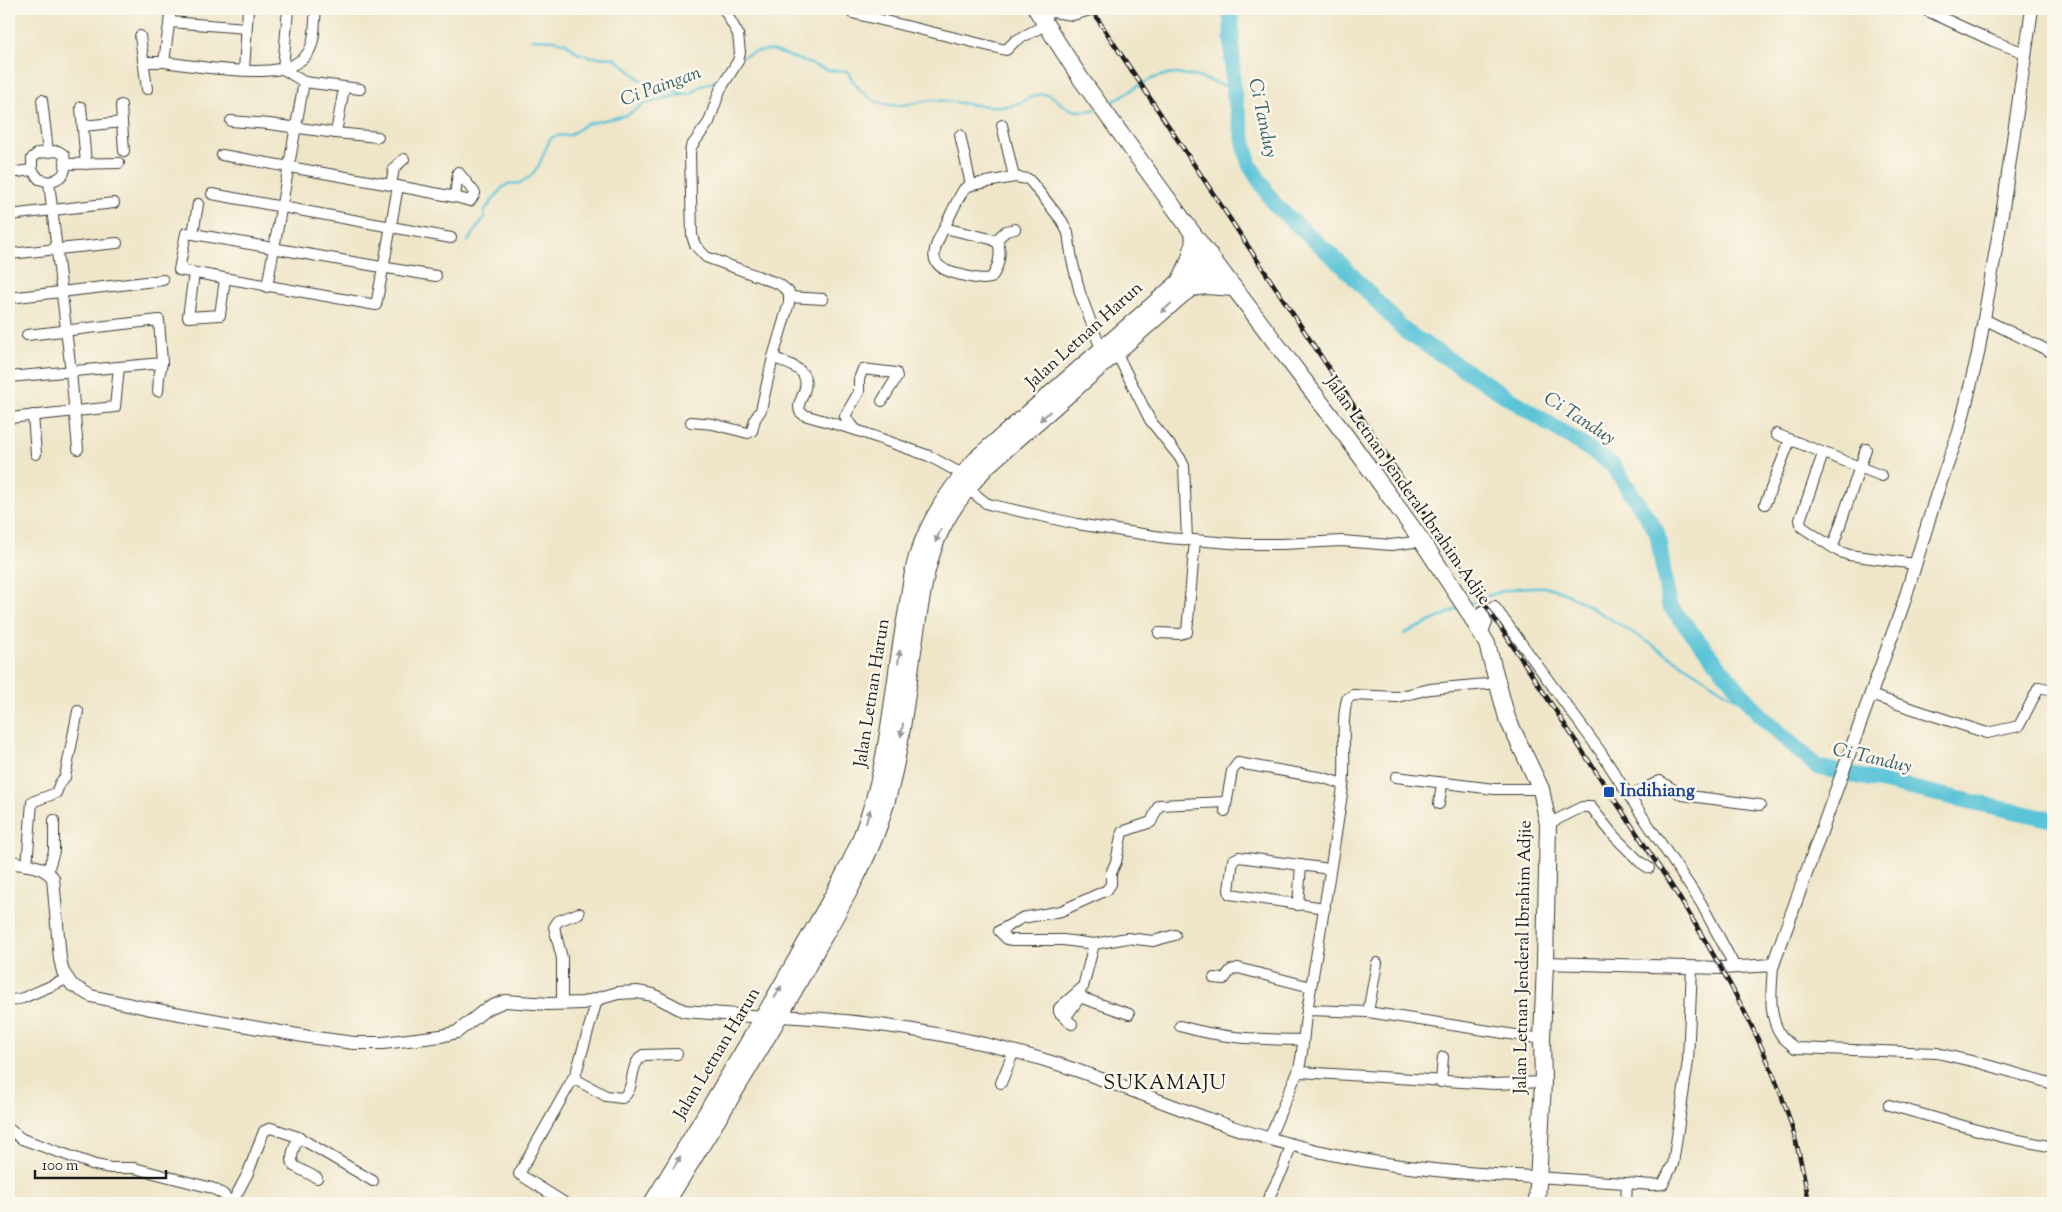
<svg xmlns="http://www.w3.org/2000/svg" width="2062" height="1212" font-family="'Sorts Mill Goudy',serif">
  <rect width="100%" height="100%" fill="#fbf7ec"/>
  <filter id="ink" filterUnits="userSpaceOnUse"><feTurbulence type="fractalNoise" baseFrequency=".02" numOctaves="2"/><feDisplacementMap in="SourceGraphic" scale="10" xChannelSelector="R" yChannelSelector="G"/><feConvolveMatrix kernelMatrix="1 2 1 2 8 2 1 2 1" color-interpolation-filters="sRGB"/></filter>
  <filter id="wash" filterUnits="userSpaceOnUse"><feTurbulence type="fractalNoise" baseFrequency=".0096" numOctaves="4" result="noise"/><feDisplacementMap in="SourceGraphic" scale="20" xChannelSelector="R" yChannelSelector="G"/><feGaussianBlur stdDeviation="1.12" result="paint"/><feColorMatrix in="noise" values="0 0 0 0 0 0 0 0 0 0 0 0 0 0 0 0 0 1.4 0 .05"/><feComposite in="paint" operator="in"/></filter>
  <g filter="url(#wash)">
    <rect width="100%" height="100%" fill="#efe6c9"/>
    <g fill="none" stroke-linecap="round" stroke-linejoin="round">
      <g stroke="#5cc4d8" stroke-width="2.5">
        <polyline points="532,39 554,40 566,43 579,54 593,57 615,58 640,79 653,86 673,90 685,94"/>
        <path d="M744,56l11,-4 17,-2 55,20 20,1c14,26 33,39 62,33 8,-1 18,-5 27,-4 24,2 48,8 72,6 14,-1 23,-12 36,-12 10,0 14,9 22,13 8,5 22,5 30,2"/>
        <path d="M1106,105c17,-8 33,-22 51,-28 24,-9 53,4 76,12"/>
        <polyline points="468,241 484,218 485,210 502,188 508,184 520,183 531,176 539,165 550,139 555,136 570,135 586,124 627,115 644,104 666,98 692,93 701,86 720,79 732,60 736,58"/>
        <path d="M1471,603c23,-11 47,-18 73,-16 18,1 42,18 58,27 54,32 105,66 157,100"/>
        <polyline points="1404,634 1459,608"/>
      </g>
      <polyline stroke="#5cc4d8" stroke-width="16" points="1231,9 1233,89 1249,164 1275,205 1343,266 1406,332 1612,464 1657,532 1669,605 1759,714 1817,767 2053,820"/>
    </g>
  </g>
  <g filter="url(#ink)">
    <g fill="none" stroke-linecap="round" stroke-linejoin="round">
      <defs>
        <g id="minor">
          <path d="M171,9l-7,53c31,4 87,13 116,7 9,-1 22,-8 27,-15 9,-11 7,-32 9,-45"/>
          <path d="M724,9l14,25 2,19 -2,8 -18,29 -11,32 -18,25 -1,7 2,82 3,9 11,12 73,27 10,8v11l-16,54c21,10 41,13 29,40 -3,6 -4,9 -2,15l4,3 52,15 73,26 33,18"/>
          <polyline points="850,9 852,13 1006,50 1015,41 1045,25"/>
          <polyline points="1923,9 1993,41 2025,53"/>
          <polyline points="1040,17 1052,12 1073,15 1094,9"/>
          <polyline points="170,22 246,28"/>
          <polyline points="140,36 147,89"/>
          <polyline points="143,62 164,62"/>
          <polyline points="244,70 248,9"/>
          <polyline points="304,82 360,89"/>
          <polyline points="344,88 336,133 378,137"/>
          <polyline points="81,107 86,164"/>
          <polyline points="231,121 269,124 336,133"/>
          <polyline points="122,122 124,151"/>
          <polyline points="1002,125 1014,177"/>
          <polyline points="83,126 122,122 121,105"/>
          <polyline points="960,135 971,185"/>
          <path d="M48,152l10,-1 6,4c3,16 2,22 -15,27"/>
          <polyline points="222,155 391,185 394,168 404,159"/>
          <polyline points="66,164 119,163"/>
          <polyline points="32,170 32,158 38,153 48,152 42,100"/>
          <polyline points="9,173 32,170 39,179 49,182 71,372 78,449"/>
          <polyline points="392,185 455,197 458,172 475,193 470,201 455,197"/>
          <path d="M398,186c-7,40 -14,79 -22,119l-197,-35 7,-37 7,1c81,14 162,29 243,42"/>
          <polyline points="212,194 451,238"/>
          <polyline points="9,215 114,203"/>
          <path d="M944,228l47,11 7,4c4,11 0,26 -7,35 -11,3 -23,-2 -34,-4 -35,-9 -22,-27 -11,-50 6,-12 11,-24 18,-35l7,-4 43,-8 14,2 4,4 30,38 6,12 4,27 8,33 21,56"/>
          <polyline points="193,234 198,204"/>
          <polyline points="995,241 1006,231 1015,229"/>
          <polyline points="9,254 117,243"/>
          <polyline points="194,273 188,317 220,315 225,279"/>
          <polyline points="267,287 304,82 283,69 288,9"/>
          <polyline points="789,297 823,299"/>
          <polyline points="9,298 163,280"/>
          <polyline points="1984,319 2053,353"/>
          <polyline points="27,335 159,320 162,363 159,377 158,391"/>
          <polyline points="1116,352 1150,420 1180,458 1184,466 1187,540"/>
          <polyline points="9,377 162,363"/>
          <polyline points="33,415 36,454"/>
          <polyline points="9,418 115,407 119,367"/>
          <polyline points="691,422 713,424 748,433 752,431 755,419 761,410 773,357"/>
          <polyline points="856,430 845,416 859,392 859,379 863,369 896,373 897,377 882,401"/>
          <polyline points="1776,434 1882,476"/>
          <polyline points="1823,454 1800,520 1802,527 1838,551 1849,555 1915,564"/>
          <polyline points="967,488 986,503 992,505 1077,524 1168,538 1243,544 1282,544 1342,541 1391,545 1422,541"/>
          <polyline points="1765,504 1790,440"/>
          <polyline points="1833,546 1866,449"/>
          <polyline points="1482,632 1487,623 1482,611 1494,606 1600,751 1629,796"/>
          <polyline points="1159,633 1180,634 1187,632 1195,540"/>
          <polyline points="1870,695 1987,733 2019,726 2039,687 2053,690"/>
          <polyline points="1396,777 1494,789 1541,789"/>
          <polyline points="1439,804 1442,784"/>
          <polyline points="1225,811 1232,771 1238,763 1324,778 1343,784"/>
          <polyline points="1548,824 1582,807 1591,807 1614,836 1640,862 1649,868"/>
          <polyline points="27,866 32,802 56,793 60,783 65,777 78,711"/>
          <polyline points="48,871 54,851 54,820"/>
          <polyline points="1298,905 1301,865"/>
          <polyline points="1325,908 1230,894 1229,890 1233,860 1239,857 1330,869"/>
          <polyline points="1175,935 1153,941 1127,938 1094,944 1063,940 1011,940 1007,939 999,931 1022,918 1061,911 1107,890 1111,884 1111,873 1116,862 1122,832 1151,822 1159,805 1225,802"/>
          <path d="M1773,965c-1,23 -6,50 8,70 3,5 10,9 14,13l142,5 43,10 73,21"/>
          <polyline points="1735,967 1701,903 1629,796 1660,781 1682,795 1760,805"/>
          <polyline points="1214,978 1224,979 1231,970 1238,968 1311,987"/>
          <polyline points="1080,992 1081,996 1085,999 1129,1014"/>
          <polyline points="9,1001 23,998 67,979"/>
          <polyline points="562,1004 562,958 554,927 558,921 579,913"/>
          <polyline points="1307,1010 1368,1012 1542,1039"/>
          <polyline points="1368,1012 1377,963"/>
          <polyline points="1065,1018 1081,996"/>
          <polyline points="1072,1024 1059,1012 1059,1008 1083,987 1094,944"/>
          <path d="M1180,1026c44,13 77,13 122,14"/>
          <polyline points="1300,1072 1494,1084 1543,1082"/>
          <path d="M573,1078l33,18 16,2c15,-10 5,-30 21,-43l34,-1"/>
          <polyline points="1441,1082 1443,1057"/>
          <polyline points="1001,1083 1014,1051"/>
          <polyline points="1889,1105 1999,1136 2053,1147"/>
          <polyline points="9,1129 22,1139 95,1165 111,1168 134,1168 212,1188 223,1194 231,1203"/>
          <path d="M298,1137c-3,9 -9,20 -4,29l23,12"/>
          <path d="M1269,1139l25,-59c9,-13 9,-46 12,-63 13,-77 26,-153 37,-230 4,-29 -3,-59 4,-88l6,-4 44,2 33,-8 68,-6"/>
          <polyline points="1537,1177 1653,1185 1663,1184 1673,1164 1688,1061 1692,967"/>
          <polyline points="232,1203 248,1173 264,1131 271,1128 298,1137 373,1181"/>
          <polyline points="565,1203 519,1174 576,1073 597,1000"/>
          <polyline points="1266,1203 1284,1167 1291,1145"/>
          <polyline points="1626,1203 1627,1183"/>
        </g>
        <g id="tertiary">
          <path d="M9,862c15,3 34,2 44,16l7,81 3,13 9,13 19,11 55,12 163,29 45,6h29l58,-7 16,-4 29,-23 19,-8 44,3 34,-1 35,-10 19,-1 16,3 31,16 80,6"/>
          <polyline points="1545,963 1722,968 1773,965 1903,605 1937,493 1959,432 1978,354 2003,208 2032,9"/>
          <path d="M781,1016c95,5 189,20 280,49 76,25 150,59 228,79 81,22 164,30 248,33"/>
        </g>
        <g id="primary">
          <path d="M652,1203c50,-83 101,-166 148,-250 22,-39 46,-77 62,-118 28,-71 30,-146 44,-220 4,-23 6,-48 15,-69 13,-35 33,-63 58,-90l231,-201"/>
          <path d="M666,1203c52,-84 104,-167 151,-254 20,-36 41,-71 57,-110 28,-70 31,-146 44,-220 5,-31 10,-63 24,-91 12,-24 29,-44 46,-63l194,-170 37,-27"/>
        </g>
        <g id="trunk">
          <polyline points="1036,9 1081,79 1194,235 1346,436 1422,541 1468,611 1487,644 1507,718 1541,789 1548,824 1545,963 1542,1039 1543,1082 1537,1203"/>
          <path d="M1180,280c8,-15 14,-28 14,-45"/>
          <polyline points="1191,288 1206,286 1234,288"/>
        </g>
      </defs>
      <use href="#minor" stroke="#3c3a36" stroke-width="12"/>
      <use href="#tertiary" stroke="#3c3a36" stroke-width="14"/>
      <use href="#primary" stroke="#3c3a36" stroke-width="18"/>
      <use href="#trunk" stroke="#3c3a36" stroke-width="18"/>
      <use href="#minor" stroke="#fff" stroke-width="10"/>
      <use href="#tertiary" stroke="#fff" stroke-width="12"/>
      <use href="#primary" stroke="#fff" stroke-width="16"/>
      <use href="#trunk" stroke="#fff" stroke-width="16"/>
      <defs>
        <path id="rail" d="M1091,9l586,885c40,65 80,133 106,206 12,33 20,68 26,103"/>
      </defs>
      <use href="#rail" stroke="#1c1c1c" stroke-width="4.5"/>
      <use href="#rail" stroke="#fbf7ec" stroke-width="2.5" stroke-dasharray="8" stroke-linecap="butt"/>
    </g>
    <defs><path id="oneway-solid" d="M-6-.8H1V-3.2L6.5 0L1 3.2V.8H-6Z" transform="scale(1.25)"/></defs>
    <g fill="#999">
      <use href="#oneway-solid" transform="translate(1166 308) rotate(139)"/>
      <use href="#oneway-solid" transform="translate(1045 416) rotate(138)"/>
      <use href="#oneway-solid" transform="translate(938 536) rotate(113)"/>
      <use href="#oneway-solid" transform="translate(899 657) rotate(-82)"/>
      <use href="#oneway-solid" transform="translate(902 730) rotate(99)"/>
      <use href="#oneway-solid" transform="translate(868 816) rotate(-71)"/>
      <use href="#oneway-solid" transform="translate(778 992) rotate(-61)"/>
      <use href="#oneway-solid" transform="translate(677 1162) rotate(-59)"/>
    </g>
  </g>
  <rect fill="#1a4fb4" stroke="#fbf7ec" stroke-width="2" x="1603" y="786" width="12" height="12" rx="2.5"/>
  <g text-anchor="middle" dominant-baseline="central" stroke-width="5" stroke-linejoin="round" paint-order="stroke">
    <g font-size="18" fill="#1c1c1c" stroke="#fbf7ec">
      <text transform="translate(1085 336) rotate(-42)">Jalan Letnan Harun</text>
      <text transform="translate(1407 491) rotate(55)">Jalan Letnan Jenderal Ibrahim Adjie</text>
      <text transform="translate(873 693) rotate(-81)">Jalan Letnan Harun</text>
      <text transform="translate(1524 957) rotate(-89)">Jalan Letnan Jenderal Ibrahim Adjie</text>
      <text transform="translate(718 1054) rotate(-59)">Jalan Letnan Harun</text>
    </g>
    <g font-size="18" font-weight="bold" fill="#164399" stroke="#fbf7ec" text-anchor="start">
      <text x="1620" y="792">Indihiang</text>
    </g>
    <g font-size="19" font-style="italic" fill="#365f67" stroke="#fbf7ec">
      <text transform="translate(661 87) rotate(-20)">Ci Paingan</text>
      <text transform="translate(1262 118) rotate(78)">Ci Tanduy</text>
      <text transform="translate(1579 419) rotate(33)">Ci Tanduy</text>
      <text transform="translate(1872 759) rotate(13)">Ci Tanduy</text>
    </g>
    <g font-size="20" letter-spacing="1" fill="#1c1c1c" stroke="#fbf7ec">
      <text x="1165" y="1084">SUKAMAJU</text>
    </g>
  </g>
  <rect width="2062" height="1212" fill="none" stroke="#fbf7ec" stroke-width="30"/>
  <path d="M35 1170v8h131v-8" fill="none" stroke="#1c1c1c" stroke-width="2.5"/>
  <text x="42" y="1170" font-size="15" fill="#1c1c1c" stroke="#fbf7ec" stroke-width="4" paint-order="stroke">100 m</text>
</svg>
